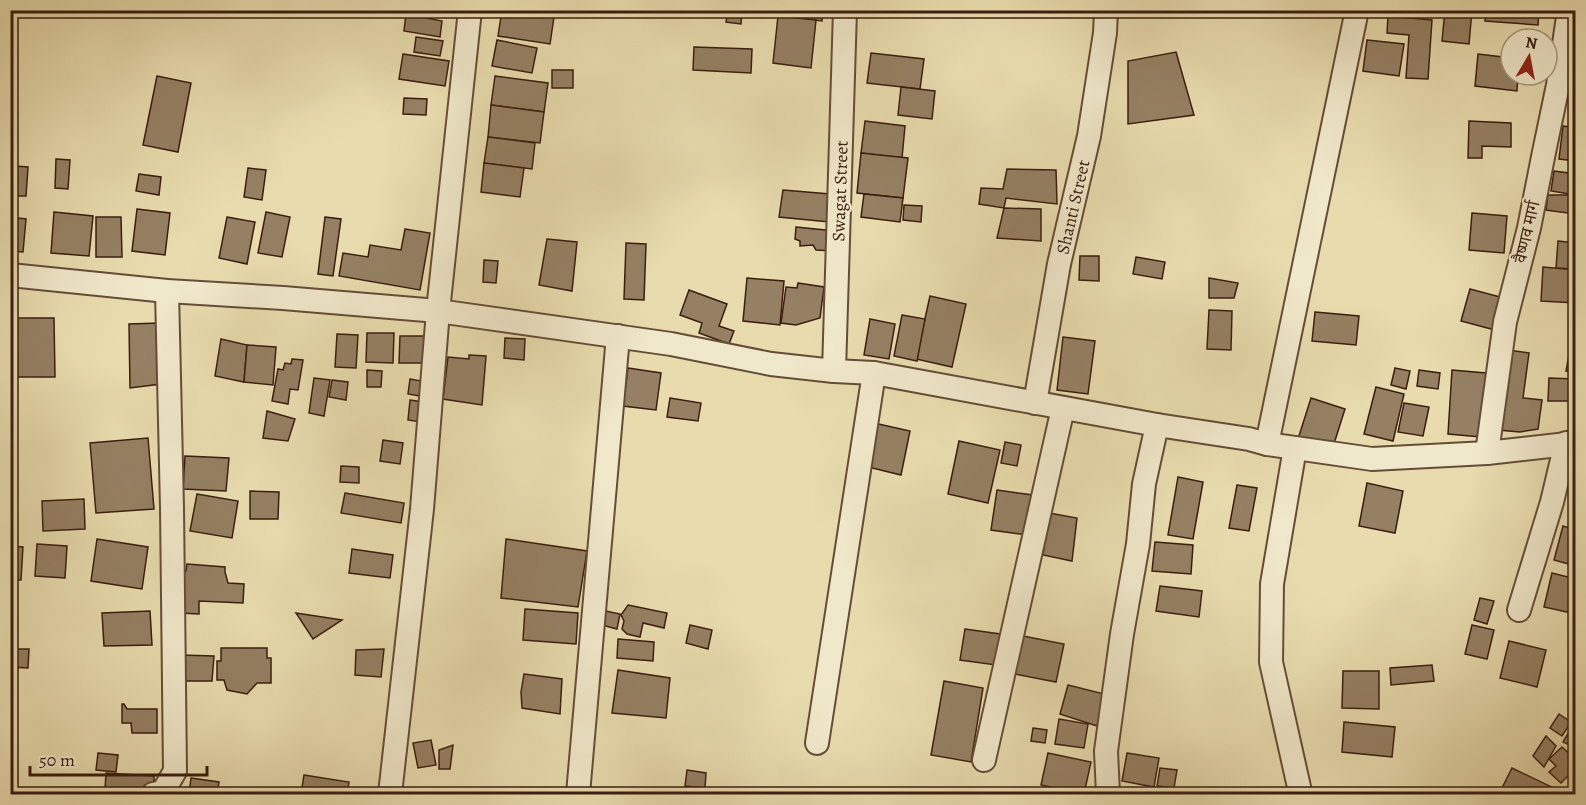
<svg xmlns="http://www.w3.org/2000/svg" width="1586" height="805" font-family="Alegreya,'Noto Serif Devanagari',serif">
  <rect width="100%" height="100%" fill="#e8dcae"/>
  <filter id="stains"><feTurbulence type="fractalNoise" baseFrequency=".00333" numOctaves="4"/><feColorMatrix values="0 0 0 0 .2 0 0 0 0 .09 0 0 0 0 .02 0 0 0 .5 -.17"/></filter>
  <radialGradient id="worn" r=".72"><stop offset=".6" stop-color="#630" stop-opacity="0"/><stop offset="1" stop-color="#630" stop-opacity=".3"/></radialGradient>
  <g fill="#958063" stroke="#3b1d11" stroke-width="1.5">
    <polygon points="502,10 555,10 550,44 498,36"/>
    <polygon points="728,10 742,11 741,24 726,22"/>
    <polygon points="779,10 823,10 822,21 778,16"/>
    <polygon points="1445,10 1472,10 1469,44 1442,41"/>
    <polygon points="1486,10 1539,10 1538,25 1485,21"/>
    <polygon points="406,14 442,21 440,37 404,31"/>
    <polygon points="778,16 816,20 811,68 773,63"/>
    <polygon points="1388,16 1432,20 1428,79 1406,78 1409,35 1387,33"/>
    <polygon points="416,37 443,41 440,56 414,52"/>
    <polygon points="497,40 537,48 532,73 492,66"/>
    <polygon points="1367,40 1404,44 1399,76 1363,71"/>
    <polygon points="694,47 752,49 751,73 693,70"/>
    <polygon points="1176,52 1194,115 1128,124 1128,61"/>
    <polygon points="871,53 924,59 920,89 867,83"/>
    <polygon points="403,54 449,61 445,86 399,79"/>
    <polygon points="1478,54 1511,58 1511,75 1518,75 1517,91 1475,86"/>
    <rect x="552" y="70" width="21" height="18"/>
    <polygon points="157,76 191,83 178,152 143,145"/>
    <polygon points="495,76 548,83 544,112 491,105"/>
    <polygon points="901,87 935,91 932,119 898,115"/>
    <polygon points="404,98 427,99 426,115 403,114"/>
    <polygon points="491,105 544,112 540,143 488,137"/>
    <polygon points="865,121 905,126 902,158 861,153"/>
    <polygon points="1469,121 1511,123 1511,147 1482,146 1482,158 1468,158"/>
    <polygon points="1563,126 1576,128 1576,161 1559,159"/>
    <polygon points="488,137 535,143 532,169 484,163"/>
    <polygon points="861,153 908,158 903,198 857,193"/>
    <polygon points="56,159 70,160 68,189 55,188"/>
    <polygon points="484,163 524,168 520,197 481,192"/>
    <polygon points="15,166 28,167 26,196 13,196"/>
    <polygon points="248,168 266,170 262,200 244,197"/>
    <polygon points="1007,169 1056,170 1057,204 1006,198 1004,208 979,204 981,188 1003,189"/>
    <polygon points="1554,171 1576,174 1576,195 1551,191"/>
    <polygon points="139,174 161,177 159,195 136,191"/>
    <polygon points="783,190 830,194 829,222 779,217"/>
    <polygon points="864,194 903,198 900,222 861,217"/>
    <polygon points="1548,195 1576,195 1575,214 1546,210"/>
    <polygon points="904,205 922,206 921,222 903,220"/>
    <polygon points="1004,208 1041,209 1041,241 997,238"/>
    <polygon points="137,209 170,213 165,255 132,251"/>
    <polygon points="54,212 93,216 89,256 51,253"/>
    <polygon points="266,212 290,217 282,257 258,253"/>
    <polygon points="1472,213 1507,216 1504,253 1469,250"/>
    <polygon points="10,217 26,219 23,252 10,251"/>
    <polygon points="96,217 121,217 122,257 96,257"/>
    <polygon points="227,217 255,222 247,264 219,258"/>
    <polygon points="325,217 341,219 333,276 318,274"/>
    <polygon points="796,227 835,231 833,251 816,250 813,245 800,246 800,241 795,239"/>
    <polygon points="405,229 430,233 420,290 339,276 343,253 368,257 370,245 401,250"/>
    <polygon points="547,239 577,242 572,291 539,285"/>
    <polygon points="1558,241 1576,243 1576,269 1556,268"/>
    <polygon points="626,243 646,244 644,300 624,299"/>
    <polygon points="1080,256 1099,256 1099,281 1079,280"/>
    <polygon points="1136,257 1165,262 1162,279 1133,274"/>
    <polygon points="484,260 498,261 496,283 483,282"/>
    <polygon points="1543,267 1576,270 1576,303 1541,301"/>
    <polygon points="747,278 784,281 780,325 743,321"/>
    <polygon points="1209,278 1238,283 1234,298 1209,298"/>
    <polygon points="798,283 824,287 820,318 796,325 781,323 786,287 797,288"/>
    <polygon points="1470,289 1504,298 1495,330 1461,321"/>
    <polygon points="689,290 727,304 719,326 734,331 729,344 699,333 702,323 680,315"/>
    <polygon points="930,296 966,304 952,367 916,359"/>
    <polygon points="1209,310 1232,311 1231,350 1207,349"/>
    <polygon points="1315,312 1359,316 1356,345 1312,341"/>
    <polygon points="902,315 925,319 917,361 894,356"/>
    <polygon points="16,318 54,318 55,377 17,377"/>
    <polygon points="870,319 895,324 889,359 864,355"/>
    <polygon points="159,323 161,384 130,388 129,324"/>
    <polygon points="367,333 394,333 393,363 366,362"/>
    <polygon points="337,334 358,335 356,368 335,367"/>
    <polygon points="400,336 424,336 423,363 399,363"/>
    <polygon points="1063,337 1095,341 1088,394 1057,390"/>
    <polygon points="505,338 525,339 524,360 504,358"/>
    <polygon points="221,339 247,345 244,382 215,376"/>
    <polygon points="247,345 276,347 273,385 244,382"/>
    <polygon points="1570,349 1576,350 1576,372 1566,371"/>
    <polygon points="1508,350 1529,353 1523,398 1542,400 1538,429 1520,432 1498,430"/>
    <polygon points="469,355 486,356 482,405 443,399 448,357 469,359"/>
    <polygon points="292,359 303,360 298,390 290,389 288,404 272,401 278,369 283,370 285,363 291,364"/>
    <polygon points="628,368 661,373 656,410 623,406"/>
    <polygon points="1395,368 1410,371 1406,389 1391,385"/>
    <polygon points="367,370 382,371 381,387 367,387"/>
    <polygon points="1419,370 1440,373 1438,389 1417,386"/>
    <polygon points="1452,370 1486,373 1481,437 1448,434"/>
    <polygon points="314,378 330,380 324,416 309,413"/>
    <polygon points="1549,378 1575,379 1574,401 1548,401"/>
    <polygon points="410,379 427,382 426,397 408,394"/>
    <polygon points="332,380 348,382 346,400 329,397"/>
    <polygon points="1376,387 1404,394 1393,441 1364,434"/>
    <polygon points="670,398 701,403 698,421 667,417"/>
    <polygon points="1311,398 1345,409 1332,450 1298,439"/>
    <polygon points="410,400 423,402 420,422 408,420"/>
    <polygon points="1404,403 1429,407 1423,436 1398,432"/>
    <polygon points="267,411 295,419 288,441 263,438"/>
    <polygon points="874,423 910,431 901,475 864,466"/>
    <polygon points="148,438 154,509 96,513 90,443"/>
    <polygon points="383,440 403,443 400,464 380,461"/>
    <polygon points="959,441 1000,450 988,503 948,494"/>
    <polygon points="10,442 13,442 16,497 10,497"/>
    <polygon points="1005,442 1021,445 1017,466 1001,463"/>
    <polygon points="185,456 229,458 226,491 183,489"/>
    <polygon points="341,466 359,467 359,483 340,482"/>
    <polygon points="1178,477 1203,482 1193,539 1168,535"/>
    <polygon points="1367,483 1403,491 1395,533 1359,526"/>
    <polygon points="1237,485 1257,488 1249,531 1229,528"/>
    <polygon points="997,490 1033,495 1027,535 991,530"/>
    <polygon points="250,491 279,492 278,519 250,519"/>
    <polygon points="345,493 404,503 401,523 341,513"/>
    <polygon points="197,494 238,501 232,538 190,531"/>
    <polygon points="84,499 85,529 43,531 42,501"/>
    <polygon points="1049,513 1077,518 1072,561 1043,555"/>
    <polygon points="1563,526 1576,530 1576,566 1554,560"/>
    <polygon points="97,539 148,547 142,589 91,581"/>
    <polygon points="506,539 587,551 578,607 501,598"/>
    <polygon points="1155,542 1193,545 1191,574 1152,571"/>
    <polygon points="37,544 67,546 65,578 35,576"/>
    <polygon points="10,546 23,547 21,580 10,580"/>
    <polygon points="352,549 393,555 390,578 349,573"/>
    <polygon points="187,564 225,567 225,572 228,583 244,584 243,603 199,601 199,614 179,613 180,567 186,571"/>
    <polygon points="1552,573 1576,579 1576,614 1544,607"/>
    <polygon points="1160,586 1202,591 1199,617 1156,611"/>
    <polygon points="1480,598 1494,601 1487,624 1474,620"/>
    <polygon points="628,605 667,613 664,628 643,623 640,637 627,634 622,629 624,621 621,615"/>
    <polygon points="525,609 578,613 576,644 523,640"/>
    <polygon points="601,610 620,614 617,629 598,624"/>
    <polygon points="150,611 152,645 104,646 102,613"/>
    <polygon points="296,613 342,620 313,639"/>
    <polygon points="690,625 712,630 708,649 686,643"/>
    <polygon points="1472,625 1494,630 1487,659 1465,654"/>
    <polygon points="965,629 1000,634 996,665 960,660"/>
    <polygon points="1023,636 1064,644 1056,682 1015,674"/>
    <polygon points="618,639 654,642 653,661 617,658"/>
    <polygon points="1509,641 1546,650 1537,687 1500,678"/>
    <polygon points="221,648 267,648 267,658 271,658 271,683 257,683 247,694 227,690 224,680 217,680 217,661 221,661"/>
    <polygon points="10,649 29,649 28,668 10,667"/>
    <polygon points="384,649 381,677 355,675 356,650"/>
    <polygon points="179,655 214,656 212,681 177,681"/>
    <polygon points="1432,665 1434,681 1391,685 1390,668"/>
    <polygon points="618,670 670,678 666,718 612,713"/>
    <polygon points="1343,671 1379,671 1379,709 1342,708"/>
    <polygon points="524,674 562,679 560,714 522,708 521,692"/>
    <polygon points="944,681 983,688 971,762 931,755"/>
    <polygon points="1068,685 1104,694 1097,726 1060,714"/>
    <polygon points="122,704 124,704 127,709 157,709 157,733 132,733 131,723 122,723"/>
    <polygon points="1559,714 1571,722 1562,736 1550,728"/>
    <polygon points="1059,719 1088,724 1084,748 1055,744"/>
    <polygon points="1576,720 1576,748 1563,742"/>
    <polygon points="1344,722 1395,727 1392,757 1342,752"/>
    <polygon points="1033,728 1047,730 1045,743 1031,741"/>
    <polygon points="1546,736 1556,746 1544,767 1533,756"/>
    <polygon points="431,740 436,765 418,768 413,743"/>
    <polygon points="453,745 450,769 439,769 439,750"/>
    <polygon points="1562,747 1576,760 1576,768 1561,783 1549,772 1556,766 1549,759"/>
    <polygon points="98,753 118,755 116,772 96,770"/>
    <polygon points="1048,753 1091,762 1084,794 1041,785"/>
    <polygon points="1127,753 1159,758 1154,787 1122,781"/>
    <polygon points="1160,768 1177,770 1174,788 1157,786"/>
    <polygon points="1512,768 1560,791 1558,794 1499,794"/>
    <polygon points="687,770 706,773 705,788 685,786"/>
    <polygon points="106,773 154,776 154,791 105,789"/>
    <polygon points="304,775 349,782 347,794 301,794"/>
    <polygon points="191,778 219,782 217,794 189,794"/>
    <polygon points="685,790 718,793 718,794 685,794"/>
  </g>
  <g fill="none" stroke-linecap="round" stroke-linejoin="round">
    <defs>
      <g id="street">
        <polyline points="10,275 167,291 283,298 438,311 671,344 771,364 834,371 874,373 1157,425 1249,439 1267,444 1372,459 1487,453 1576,443"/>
        <polyline points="834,371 845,10"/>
        <polyline points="1035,403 1059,264 1089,136 1105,33 1106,10"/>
        <polyline points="1267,444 1357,10"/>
        <polyline points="1295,448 1272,584 1271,662 1299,787"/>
        <polyline points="1487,453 1505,322 1529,228 1543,157 1558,85 1569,10"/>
        <polyline points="1519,610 1552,502 1566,443"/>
        <polyline points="817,743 874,373"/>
        <polyline points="984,760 1063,408"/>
        <polyline points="153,794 163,792 175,771 172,508 167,291"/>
        <polyline points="390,794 422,509 438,311 470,10"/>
        <polyline points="578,794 618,336"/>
        <polyline points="1108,794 1106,751 1122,634 1138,544 1144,484 1157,425"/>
      </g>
    </defs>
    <use href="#street" stroke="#664d38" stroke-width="26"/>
    <use href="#street" stroke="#f0e8ca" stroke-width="22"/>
  </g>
  <g text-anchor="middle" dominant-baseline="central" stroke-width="4.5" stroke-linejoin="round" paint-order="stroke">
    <g font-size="18" fill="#3b1d11" stroke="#f0e8ca">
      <text transform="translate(840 191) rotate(-88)">Swagat Street</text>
      <text transform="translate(1073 207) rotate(-77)">Shanti Street</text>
      <text transform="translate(1527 232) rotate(-77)">वैष्णव मार्ग</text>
    </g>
  </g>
  <rect width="1586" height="805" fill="none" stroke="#e8dcae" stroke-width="36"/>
  <rect x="12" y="12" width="1562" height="781" fill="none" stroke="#3b1d11" stroke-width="3"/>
  <rect x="18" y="18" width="1550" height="769" fill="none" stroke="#3b1d11" stroke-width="1.5"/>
  <g transform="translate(1529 57) rotate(10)"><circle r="28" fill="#f0e8ca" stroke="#a89780" stroke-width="1.5"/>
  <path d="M0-4.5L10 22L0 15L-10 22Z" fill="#8f2418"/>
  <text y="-9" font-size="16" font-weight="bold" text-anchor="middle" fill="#3b1d11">N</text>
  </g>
  <path d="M30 766v9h177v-9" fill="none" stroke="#3b1d11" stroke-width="3"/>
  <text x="39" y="766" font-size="18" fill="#3b1d11" stroke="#f0e8ca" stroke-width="4.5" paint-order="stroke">50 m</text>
  <rect width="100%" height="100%" filter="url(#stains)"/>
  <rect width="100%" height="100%" fill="url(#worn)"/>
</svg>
